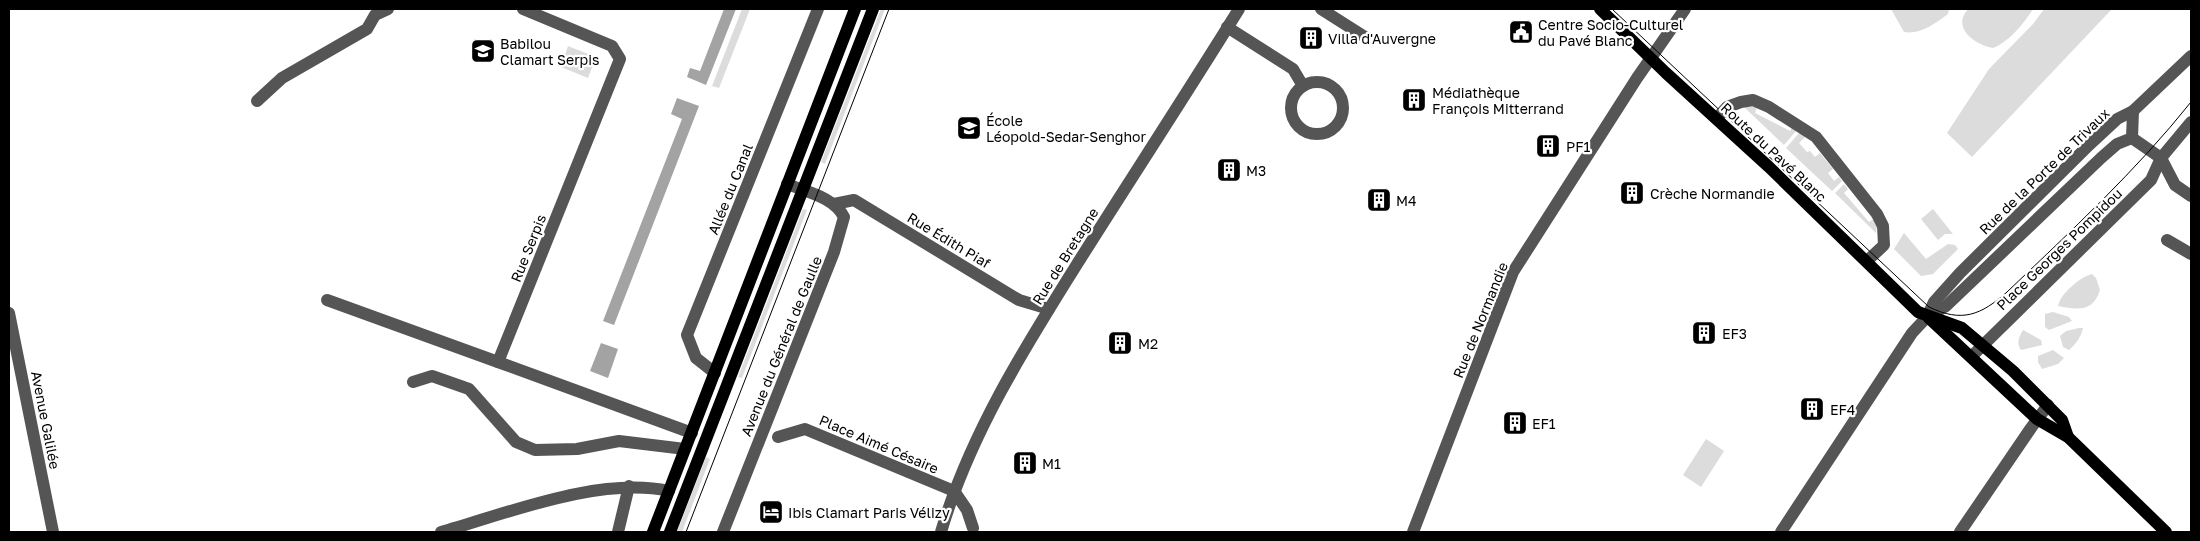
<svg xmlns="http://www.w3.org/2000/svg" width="2200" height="541" font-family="'Golos Text',sans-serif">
  <rect width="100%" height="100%" fill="#fff"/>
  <g fill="#dcdcdc">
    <polygon points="742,9 750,9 719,88 712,86"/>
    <polygon points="881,9 885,9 825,164 821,162"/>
    <path d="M1891,9h58l-1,5c-12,9 -28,21 -44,18z"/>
    <path d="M1968,9h65c-9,14 -24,33 -40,39 -18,-3 -42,-20 -25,-39z"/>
    <polygon points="2044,9 2112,9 1972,157 1947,133 1989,69 2033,24"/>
    <polygon points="568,46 596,57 588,78 561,67"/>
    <polygon points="1744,107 1757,107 1755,113 1790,131 1793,126 1796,131 1784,145"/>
    <polygon points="1800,132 1805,137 1799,143 1807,152 1810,151 1815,157 1820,153 1833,169 1828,173 1834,181 1839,177 1842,181 1832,191 1786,148"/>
    <polygon points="1844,184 1848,189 1844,193 1869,222 1874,219 1877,225 1876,233 1835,193"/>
    <polygon points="803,209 807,210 742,378 738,377"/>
    <polygon points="1933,209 1953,234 1945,234 1938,240 1921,219"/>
    <polygon points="1904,233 1926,259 1948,244 1955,245 1958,249 1933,274 1921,276 1894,249"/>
    <path d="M2092,274l4,4 4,12c-7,22 -22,20 -42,16 2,-12 22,-29 34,-32z"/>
    <polygon points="2053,312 2069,317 2072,321 2049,330 2045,327 2045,314"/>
    <path d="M2079,328h4c-2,9 -7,16 -14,22l-6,-3 -3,-11 6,-5z"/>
    <path d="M2023,330l18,10 1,5 -21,5c-5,-7 -2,-14 2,-20z"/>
    <polygon points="2053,350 2064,358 2058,364 2042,369 2038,362 2038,356"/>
    <polygon points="1706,439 1724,451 1701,487 1683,475"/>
    <polygon points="706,457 710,459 682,532 677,532"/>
  </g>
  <g fill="#a3a3a3">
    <polygon points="724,9 736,9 706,85 687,77 690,68 700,71"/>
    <polygon points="677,98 699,106 614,325 603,321 682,119 671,114"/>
    <polygon points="601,343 618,349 608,378 590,371"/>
  </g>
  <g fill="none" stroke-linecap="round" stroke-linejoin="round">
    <g stroke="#555" stroke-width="12">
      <polyline points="523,9 612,46 620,59 498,362 692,433"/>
      <polyline points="1321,9 1365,37"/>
      <polyline points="1227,27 1293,69 1303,86"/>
      <circle cx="1317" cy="108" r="26"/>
      <polyline points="257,101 282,78 367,29 375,15 388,9"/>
      <polyline points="1717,118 1727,107 1741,102 1753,100 1769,107 1816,137 1877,214 1883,226 1884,245 1867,261"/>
      <polyline points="2132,138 2161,158 2175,185 2191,196"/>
      <polyline points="2132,138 2133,111"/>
      <polyline points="834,204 854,200 1019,300 1049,309"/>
      <polyline points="2167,240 2191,254"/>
      <polyline points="327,300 498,362"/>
      <polyline points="9,313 53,532"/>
      <polyline points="1927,317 1946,306 2101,158 2117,144 2132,138"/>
      <polyline points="1971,357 2151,180 2161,158 2191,122"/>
      <polyline points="715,373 696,358 687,335 818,9"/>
      <polyline points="413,382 432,376 469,389 516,442 535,450 577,449 619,441 685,449"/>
      <polyline points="778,437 805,429 954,491 967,510 973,528"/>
      <path d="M441,532c67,-19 159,-56 228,-41"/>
      <polyline points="618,532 629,486"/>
      <path d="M723,532l111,-280 10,-35c-10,-20 -37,-25 -57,-33"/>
      <path d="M941,532c29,-98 84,-185 138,-271 53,-84 108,-168 160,-252"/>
      <polyline points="1413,532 1513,272 1637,78 1685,9"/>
      <polyline points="1781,532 1912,333 1927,317 1934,302 1960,273 2089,145 2117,119 2133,111 2191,56"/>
      <polyline points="1960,532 2031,428 2048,405"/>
    </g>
    <g stroke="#000" stroke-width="12">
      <polyline points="1600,9 1666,73 1769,167 1918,312 1962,328 2013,371 2062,420 2068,437"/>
      <polyline points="1929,318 2037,419 2068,437 2166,532"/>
      <polyline points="653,532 855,9"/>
      <polyline points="670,532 873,9"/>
    </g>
    <g stroke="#000" stroke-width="1">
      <path d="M1612,9l317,298c33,16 52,8 78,-15 64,-61 129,-121 184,-190"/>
      <polyline points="686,532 889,9"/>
    </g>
  </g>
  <defs>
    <symbol id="civic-square" viewBox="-11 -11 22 22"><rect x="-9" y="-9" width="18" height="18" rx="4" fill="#000" stroke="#fff"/><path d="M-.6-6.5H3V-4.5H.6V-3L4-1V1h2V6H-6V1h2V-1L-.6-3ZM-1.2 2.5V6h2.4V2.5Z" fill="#fff"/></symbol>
    <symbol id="building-square" viewBox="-11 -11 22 22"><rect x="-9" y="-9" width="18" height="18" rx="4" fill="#000" stroke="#fff"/><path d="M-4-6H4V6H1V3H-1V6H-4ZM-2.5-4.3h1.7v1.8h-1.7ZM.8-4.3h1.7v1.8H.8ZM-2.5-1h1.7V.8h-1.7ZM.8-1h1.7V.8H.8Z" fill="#fff"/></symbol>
    <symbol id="school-square" viewBox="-11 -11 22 22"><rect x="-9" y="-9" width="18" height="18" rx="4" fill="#000" stroke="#fff"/><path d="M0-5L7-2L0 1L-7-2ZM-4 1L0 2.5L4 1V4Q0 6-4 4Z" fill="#fff"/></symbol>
    <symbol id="hotel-square" viewBox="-11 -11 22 22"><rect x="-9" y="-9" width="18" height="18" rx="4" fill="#000" stroke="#fff"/><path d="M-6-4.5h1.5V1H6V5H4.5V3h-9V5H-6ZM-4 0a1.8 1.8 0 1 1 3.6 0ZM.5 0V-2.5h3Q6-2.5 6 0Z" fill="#fff"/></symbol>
  </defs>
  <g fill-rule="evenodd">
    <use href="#civic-square" x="1507" y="18" width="28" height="28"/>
    <use href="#building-square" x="1297" y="24" width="28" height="28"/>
    <use href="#school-square" x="469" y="37" width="28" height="28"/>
    <use href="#building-square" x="1400" y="86" width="28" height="28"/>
    <use href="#school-square" x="955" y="114" width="28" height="28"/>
    <use href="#building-square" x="1534" y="132" width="28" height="28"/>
    <use href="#building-square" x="1215" y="156" width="28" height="28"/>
    <use href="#building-square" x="1618" y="179" width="28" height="28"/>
    <use href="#building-square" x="1365" y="186" width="28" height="28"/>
    <use href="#building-square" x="1690" y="319" width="28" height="28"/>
    <use href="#building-square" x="1106" y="329" width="28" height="28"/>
    <use href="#building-square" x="1798" y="395" width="28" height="28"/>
    <use href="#building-square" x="1501" y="409" width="28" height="28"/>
    <use href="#building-square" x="1011" y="449" width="28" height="28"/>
    <use href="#hotel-square" x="757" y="498" width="28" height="28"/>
  </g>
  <g text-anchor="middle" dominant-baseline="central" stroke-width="4.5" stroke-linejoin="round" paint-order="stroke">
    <g font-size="14" fill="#000" stroke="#fff" text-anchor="start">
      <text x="1538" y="24">Centre Socio-Culturel<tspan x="1538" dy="16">du Pavé Blanc</tspan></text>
      <text x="1328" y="38">Villa d'Auvergne</text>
      <text x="500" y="43">Babilou<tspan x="500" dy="16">Clamart Serpis</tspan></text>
      <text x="1432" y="92">Médiathèque<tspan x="1432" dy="16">François Mitterrand</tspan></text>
      <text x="986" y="120">École<tspan x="986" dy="16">Léopold-Sedar-Senghor</tspan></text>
      <text x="1566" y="146">PF1</text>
      <text x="1246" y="170">M3</text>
      <text x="1650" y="193">Crèche Normandie</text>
      <text x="1396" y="200">M4</text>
      <text x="1722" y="333">EF3</text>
      <text x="1138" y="343">M2</text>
      <text x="1830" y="409">EF4</text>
      <text x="1532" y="423">EF1</text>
      <text x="1042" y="463">M1</text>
      <text x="788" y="512">Ibis Clamart Paris Vélizy</text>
    </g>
    <g font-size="14" fill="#000" stroke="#fff">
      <text transform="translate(1774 152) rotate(43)">Route du Pavé Blanc</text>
      <text transform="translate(2044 171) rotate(-44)">Rue de la Porte de Trivaux</text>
      <text transform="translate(730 189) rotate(-68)">Allée du Canal</text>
      <text transform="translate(949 240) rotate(31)">Rue Édith Piaf</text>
      <text transform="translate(528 248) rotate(-68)">Rue Serpis</text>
      <text transform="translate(2059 249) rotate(-44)">Place Georges Pompidou</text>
      <text transform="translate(1065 256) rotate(-58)">Rue de Bretagne</text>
      <text transform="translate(1480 320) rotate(-68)">Rue de Normandie</text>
      <text transform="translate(781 346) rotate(-68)">Avenue du Général de Gaulle</text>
      <text transform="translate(46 420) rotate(79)">Avenue Galilée</text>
      <text transform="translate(879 444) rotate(23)">Place Aimé Césaire</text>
    </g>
  </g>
  <rect width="2200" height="541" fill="none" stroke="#000000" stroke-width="20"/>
</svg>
